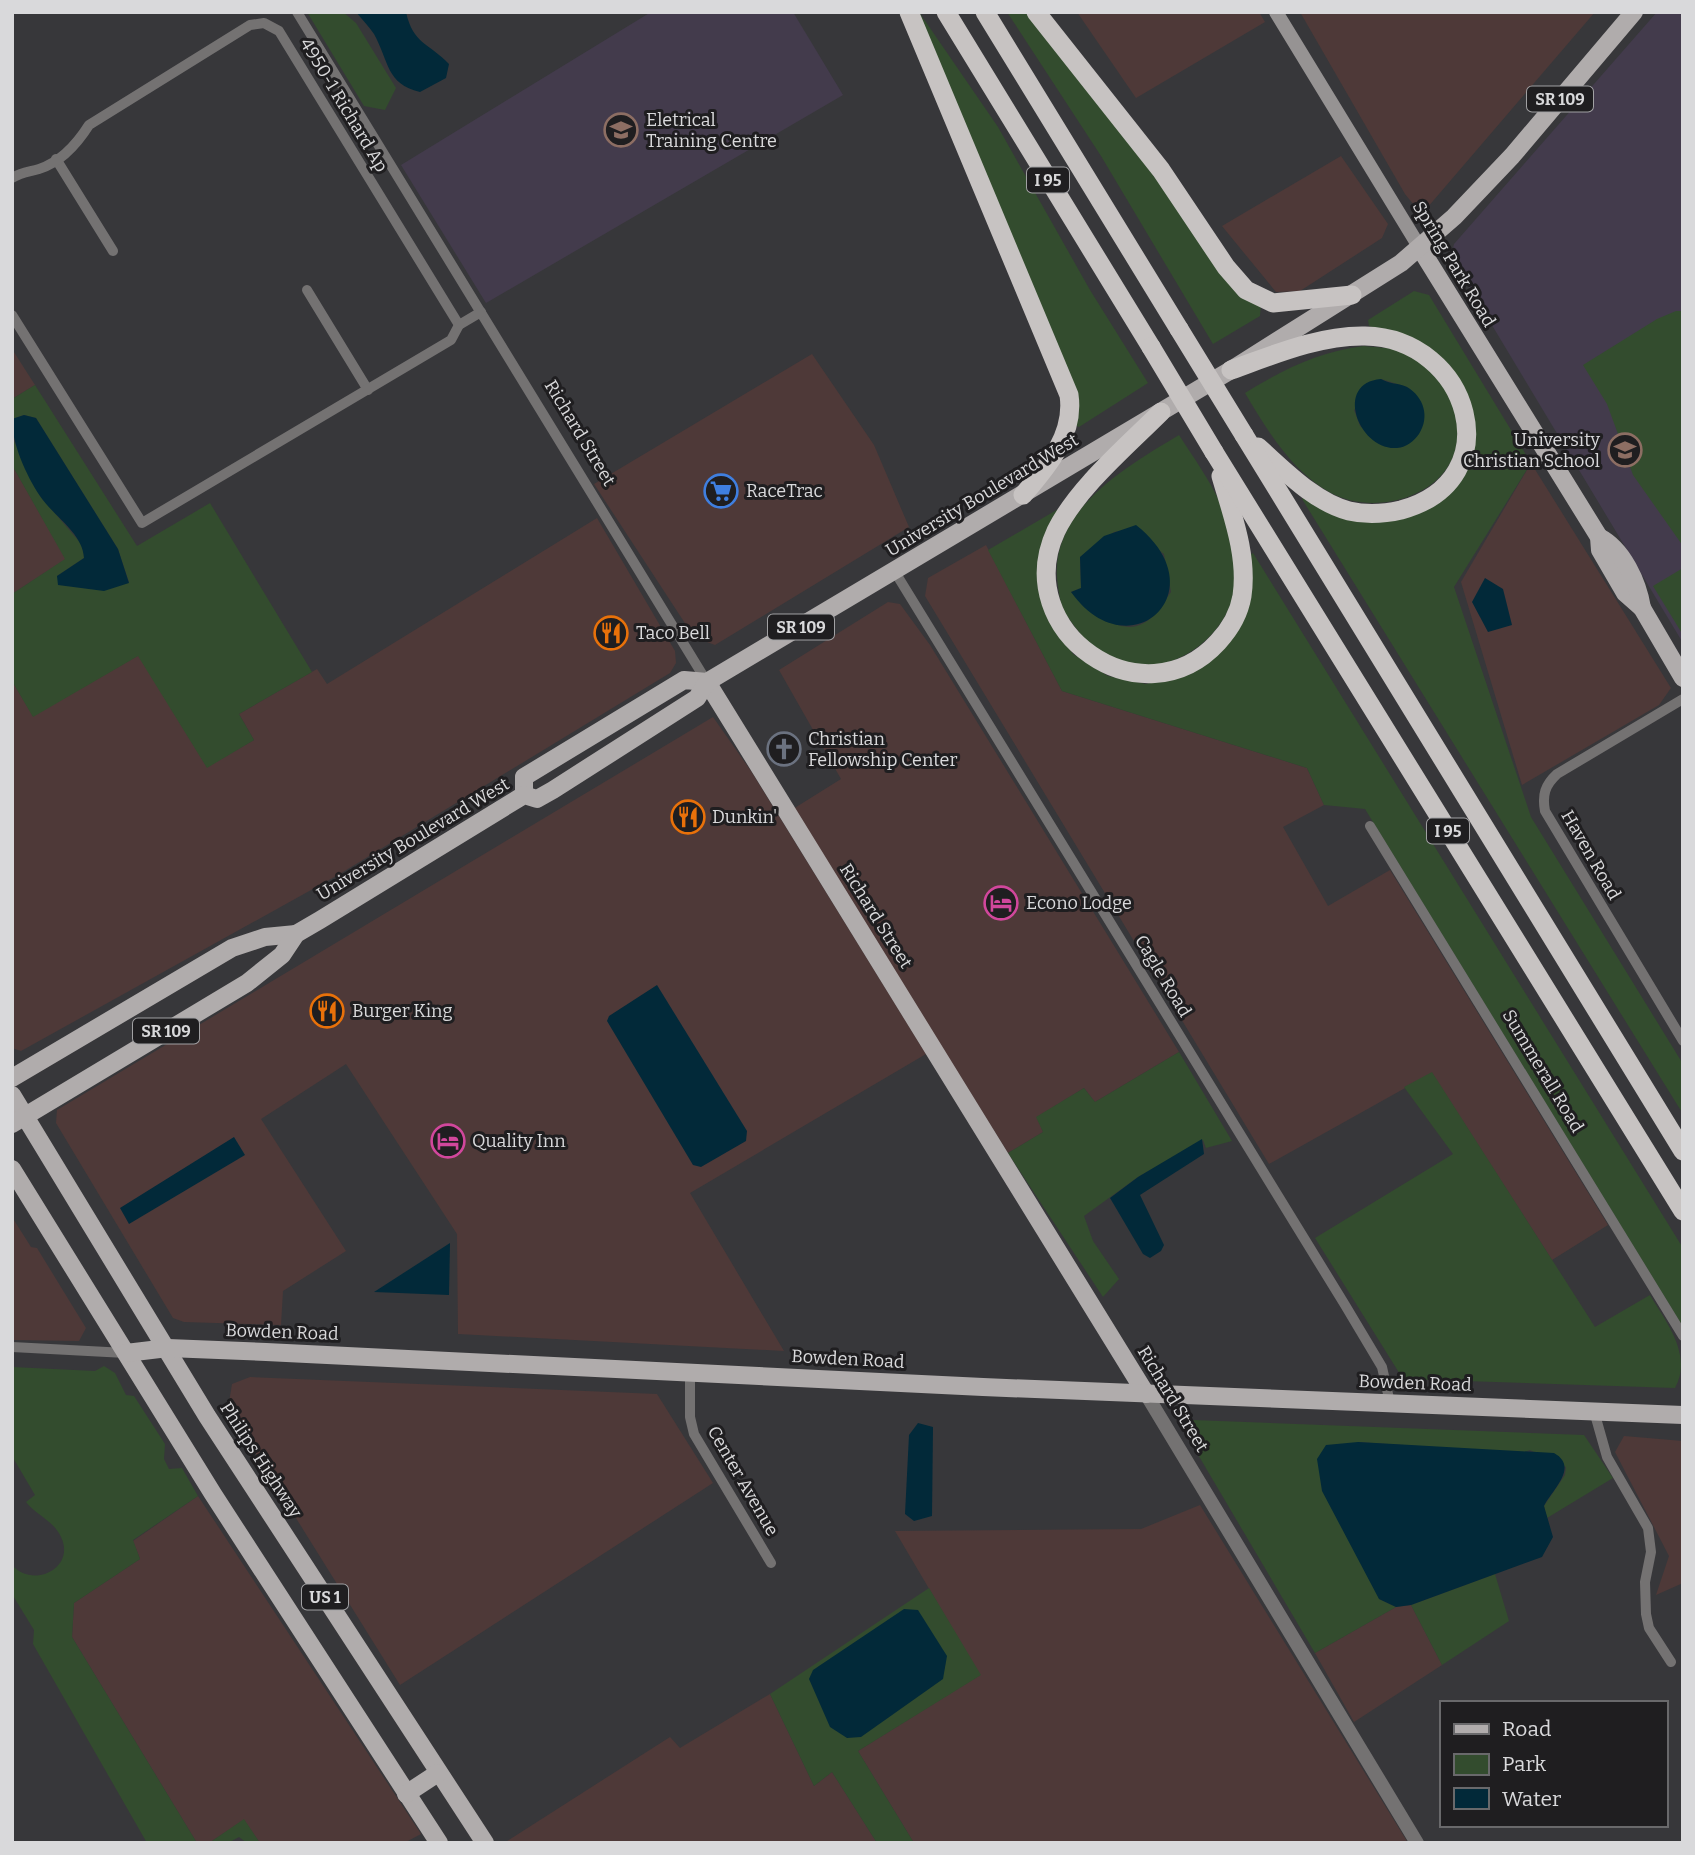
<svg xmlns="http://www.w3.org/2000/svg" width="1695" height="1855" font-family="Bitter,serif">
  <rect width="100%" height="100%" fill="#37373a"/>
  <g fill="#4e3938">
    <polygon points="1077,12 1259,12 1265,22 1136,98"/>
    <polygon points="1300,12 1595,12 1427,208 1414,205 1405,194"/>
    <polygon points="1341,156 1388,224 1382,238 1300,291 1276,292 1222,226"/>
    <polygon points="12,349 35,385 12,399"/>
    <polygon points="812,354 874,445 909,527 715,645 694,637 594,484"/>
    <polygon points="1531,463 1671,688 1659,705 1522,785 1461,582"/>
    <polygon points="12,465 66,559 12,594"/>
    <polygon points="597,518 675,651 676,663 670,673 338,875 21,1051 12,1048 12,681 33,716 139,655 207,767 254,740 239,714 317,669 327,684"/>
    <polygon points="986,545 1062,691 1307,768 1324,805 1283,827 1328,906 1390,870 1608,1225 1552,1260 1432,1073 1269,1164 925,596 928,578"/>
    <polygon points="888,602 900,604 930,645 1179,1052 1095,1102 1084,1088 1037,1117 1043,1132 1008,1153 793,809 841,779 779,670"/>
    <polygon points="713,717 751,771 926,1054 690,1193 784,1351 458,1334 457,1234 346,1064 261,1119 346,1251 283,1291 281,1325 184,1322 173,1318 56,1123 57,1110"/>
    <polygon points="12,1217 31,1247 37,1248 86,1328 79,1341 12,1340"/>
    <polygon points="250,1377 657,1394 713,1483 400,1685 228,1409 232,1384"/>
    <polygon points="1624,1436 1683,1441 1683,1583 1656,1595 1669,1556 1615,1452"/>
    <polygon points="198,1496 421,1834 404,1843 260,1843 244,1820 209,1843 197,1843 72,1637 74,1603 140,1559 133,1541"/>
    <polygon points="1200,1505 1408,1843 914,1843 858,1751 980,1675 895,1531 1141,1529"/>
    <polygon points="1411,1605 1442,1665 1354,1722 1315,1653 1396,1607"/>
    <polygon points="770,1694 814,1786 832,1772 877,1843 504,1843 670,1737 680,1748"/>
  </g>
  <g fill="#433b4c">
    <polygon points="651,12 793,12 843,95 486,303 401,165"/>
    <polygon points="1657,12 1683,12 1683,643 1451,257 1454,244"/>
  </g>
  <g fill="#334c2e" fill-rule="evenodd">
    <polygon points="307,12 343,12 356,23 396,88 385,110 364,106"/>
    <polygon points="919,12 998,127 1090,290 1148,383 1079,427 1075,425"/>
    <polygon points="1007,12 1029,12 1261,305 1260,316 1213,344 1101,156"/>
    <path d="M1414,291l15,4 102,168 -77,124 77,230 152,247v50l-381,-615 3,-4 19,14 98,1c11,-12 46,-45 50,-58 5,-11 2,-31 -1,-43 -16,-58 -49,-68 -102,-83l-1,-6z"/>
    <polygon points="1676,311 1683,311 1683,546 1633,475 1607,404 1583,365 1657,319"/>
    <path d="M1364,346c14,2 30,1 43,6 12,4 19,15 27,24 6,7 13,13 18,21 4,6 4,18 5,26 9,67 -75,97 -126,70 -39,-21 -64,-63 -86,-100 39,-24 73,-41 119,-47zM1381,379l26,8 8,7 -25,53 -30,-21 -6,-16z"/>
    <polygon points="35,385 137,546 210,503 312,672 239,714 254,740 207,768 138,656 33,717 12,681 12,594 65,559 12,465 12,437 40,496 83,546 84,558 57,576 129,582 118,549 36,418 24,415 12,419 12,399"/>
    <path d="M1179,435c14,22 31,45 41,68 10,23 20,70 13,94 -12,44 -65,81 -111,65 -24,-8 -38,-22 -52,-42 -9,-11 -10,-20 -12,-34 -12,-74 68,-119 121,-151zM1130,529l34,25 7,38c-6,8 -12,20 -20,26 -28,25 -59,-9 -80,-26l10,-4 -1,-31 34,-25z"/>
    <polygon points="1060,508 1046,612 1073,654 1108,676 1146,684 1191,671 1221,651 1248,556 1253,553 1683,1248 1683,1327 1365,809 1324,805 1307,768 1062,691 988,550"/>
    <polygon points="1683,568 1683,635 1653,586"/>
    <polygon points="1179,1052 1232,1141 1206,1148 1203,1140 1138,1177 1084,1216 1093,1241 1119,1279 1103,1297 1008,1153 1043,1132 1036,1117 1084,1088 1095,1102"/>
    <path d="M1432,1072l163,255 55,-32c16,27 43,60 25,93l-272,-9 -88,-141 138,-84 -49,-67z"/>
    <path d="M104,1366l11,7 11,22 8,1 31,48 -1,15 5,10 13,-1 16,28 -65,44 7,19 -66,44 -2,34 125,206h-50l-114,-199 1,-14 -22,-36v-29c21,24 64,3 49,-28 -7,-16 -25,-22 -35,-35l9,-7 -23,-39v-89l83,4z"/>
    <polygon points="1193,1420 1584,1435 1613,1478 1547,1518 1544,1506 1565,1475 1566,1467 1530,1450 1523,1453 1358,1442 1379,1599 1396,1607 1315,1653 1187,1436 1188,1427"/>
    <polygon points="1495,1574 1509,1621 1442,1665 1411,1605"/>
    <polygon points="929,1588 981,1675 858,1751 914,1843 877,1843 832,1772 814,1786 770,1694"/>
    <polygon points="244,1819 260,1843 247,1843 239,1837 228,1843 209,1843"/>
  </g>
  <g fill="#022939">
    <path d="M356,12h50c7,32 23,31 43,52l-3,14 -26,14c-34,-8 -31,-31 -46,-58 -5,-7 -12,-15 -18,-22z"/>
    <path d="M1381,379c8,5 18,4 26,8 17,10 23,30 12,47 -5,7 -12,13 -22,14 -38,3 -64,-65 -16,-69z"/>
    <path d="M24,415l12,3 82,131 11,34 -25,8 -46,-6 -1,-9 27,-18c-1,-25 -31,-42 -44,-62 -14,-21 -28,-52 -28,-77z"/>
    <path d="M1136,525c84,66 -7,148 -65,67l10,-4 -1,-31 24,-21z"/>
    <polygon points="1485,578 1503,589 1512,625 1488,632 1472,602"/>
    <polygon points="657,985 747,1131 746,1141 701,1167 693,1165 607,1021 609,1016"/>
    <polygon points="234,1137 245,1155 129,1224 120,1208"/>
    <polygon points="1202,1139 1204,1154 1140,1195 1164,1245 1161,1251 1150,1258 1143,1254 1110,1198 1138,1177"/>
    <polygon points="450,1243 449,1295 374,1292"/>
    <polygon points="918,1423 933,1427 932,1516 914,1521 905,1514 909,1435"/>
    <path d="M1358,1442l196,11c25,14 -1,36 -10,53l9,31 -11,20 -131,48 -15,2 -17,-8 -57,-108 -5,-32 9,-14z"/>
    <polygon points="904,1609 918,1610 947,1656 943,1679 861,1737 847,1738 830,1727 809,1679 813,1670"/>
  </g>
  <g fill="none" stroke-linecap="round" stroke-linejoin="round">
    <g stroke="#747272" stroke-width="10">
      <polyline points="297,12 707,682"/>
      <polyline points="56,159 113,251"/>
      <path d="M12,178c10,-6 17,-6 27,-9 22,-7 38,-25 50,-44l161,-100 14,-2 15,8 180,294"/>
      <polyline points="307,290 368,390"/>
      <polyline points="12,315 142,523 451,340 459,325 481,312"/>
      <polyline points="895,572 1345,1305 1382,1367 1390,1403"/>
      <path d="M1683,699l-126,75c-12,11 -15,21 -12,37l138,230"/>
      <polyline points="1370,826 1683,1336"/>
      <polyline points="12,1347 126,1353"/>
      <polyline points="690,1372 690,1417 694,1434 771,1563"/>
      <polyline points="1594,1411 1607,1457 1648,1528 1651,1552 1645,1582 1646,1614 1649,1628 1671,1662"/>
    </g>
    <polyline stroke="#747272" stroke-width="14" points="1146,1394 1417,1843"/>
    <polyline stroke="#969393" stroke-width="14" points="1276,12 1420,248"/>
    <g stroke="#b0acac" stroke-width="18">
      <polyline points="1420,248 1599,537 1600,550 1625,593 1642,608 1683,678"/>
      <path d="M1599,537c24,12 39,46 43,71"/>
      <polyline points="707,682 1146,1394"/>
      <polyline points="524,795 524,777 684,680 707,682"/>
      <polyline points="12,1078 232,948 265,937 296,934"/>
      <polyline points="12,1095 207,1416 485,1843"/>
      <polyline points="12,1124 247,983 282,955 296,934 320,920 524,795 537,799 553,790 697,698 707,682 1231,370 1401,263 1454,217 1512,156 1634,12"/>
      <polyline points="12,1169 213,1494 439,1843"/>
      <polyline points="126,1353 168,1348 266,1352 983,1387 1683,1415"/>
      <polyline points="406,1794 438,1773"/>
    </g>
    <g stroke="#c7c3c2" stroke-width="19">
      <path d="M909,12l160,383c6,40 -22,72 -46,100"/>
      <polyline points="946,12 1151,347"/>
      <polyline points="985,12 1179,329"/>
      <polyline points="1036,12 1161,170 1226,267 1246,290 1273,303 1352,295"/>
      <path d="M1231,370c42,-15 89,-35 134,-34 105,2 147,144 36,174 -17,4 -35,5 -52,1 -35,-9 -66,-42 -91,-64"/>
      <path d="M1161,412c-34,34 -84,76 -105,119 -47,101 87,193 162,111 12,-13 21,-28 24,-46 6,-40 -10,-82 -21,-120"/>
      <polyline points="1244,435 1683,1151"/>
      <polyline points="1214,452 1683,1211"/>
    </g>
    <g stroke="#c7c3c2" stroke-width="19">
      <polyline points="1179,329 1244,435"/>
      <polyline points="1151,347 1214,452"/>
    </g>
  </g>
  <defs>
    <symbol id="school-ring" viewBox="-11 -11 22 22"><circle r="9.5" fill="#1f1e20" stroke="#8d6e63" stroke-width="1.5"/><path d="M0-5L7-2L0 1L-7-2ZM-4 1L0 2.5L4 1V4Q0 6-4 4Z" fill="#8d6e63"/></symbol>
    <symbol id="supermarket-ring" viewBox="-11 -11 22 22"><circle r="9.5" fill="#1f1e20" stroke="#3f7fe0" stroke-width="1.5"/><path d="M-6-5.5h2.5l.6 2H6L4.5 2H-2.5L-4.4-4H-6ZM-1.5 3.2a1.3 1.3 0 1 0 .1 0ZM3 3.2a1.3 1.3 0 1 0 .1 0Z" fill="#3f7fe0"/></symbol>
    <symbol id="restaurant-ring" viewBox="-11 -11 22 22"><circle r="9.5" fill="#1f1e20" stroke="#e8710a" stroke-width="1.5"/><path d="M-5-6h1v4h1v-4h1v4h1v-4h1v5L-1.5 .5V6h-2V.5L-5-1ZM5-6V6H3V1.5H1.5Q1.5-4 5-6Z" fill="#e8710a"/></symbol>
    <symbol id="church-ring" viewBox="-11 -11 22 22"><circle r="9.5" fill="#1f1e20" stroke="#6b7280" stroke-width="1.5"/><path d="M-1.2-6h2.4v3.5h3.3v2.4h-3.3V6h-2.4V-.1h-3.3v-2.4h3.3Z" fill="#6b7280"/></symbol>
    <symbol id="hotel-ring" viewBox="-11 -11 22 22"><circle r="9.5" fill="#1f1e20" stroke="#d1479c" stroke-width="1.5"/><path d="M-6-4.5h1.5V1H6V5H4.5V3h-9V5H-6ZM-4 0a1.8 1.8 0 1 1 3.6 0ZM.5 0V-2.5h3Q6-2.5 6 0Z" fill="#d1479c"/></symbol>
  </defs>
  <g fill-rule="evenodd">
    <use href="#school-ring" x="602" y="111" width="38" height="38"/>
    <use href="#school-ring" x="1606" y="431" width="38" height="38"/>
    <use href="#supermarket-ring" x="702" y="472" width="38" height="38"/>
    <use href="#restaurant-ring" x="592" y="614" width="38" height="38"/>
    <use href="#church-ring" x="765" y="730" width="38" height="38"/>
    <use href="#restaurant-ring" x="669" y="798" width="38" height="38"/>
    <use href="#hotel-ring" x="982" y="884" width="38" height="38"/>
    <use href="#restaurant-ring" x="308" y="992" width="38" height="38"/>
    <use href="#hotel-ring" x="429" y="1122" width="38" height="38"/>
  </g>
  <g text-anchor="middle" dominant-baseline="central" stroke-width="6" stroke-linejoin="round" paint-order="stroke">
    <g fill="#1f1e20" stroke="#a1a1a3" stroke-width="2">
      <rect x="1527" y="86.5" width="66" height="25" rx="5"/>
      <rect x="1027" y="167.5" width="42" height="25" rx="5"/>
      <rect x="768" y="614.5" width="66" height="25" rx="5"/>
      <rect x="1427" y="818.5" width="42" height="25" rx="5"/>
      <rect x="133" y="1018.5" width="66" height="25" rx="5"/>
      <rect x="302" y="1584.5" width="46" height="25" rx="5"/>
    </g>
    <g font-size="16" font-weight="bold" fill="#d9d9db">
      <text x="1560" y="99">SR 109</text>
      <text x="1048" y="180">I 95</text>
      <text x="801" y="627">SR 109</text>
      <text x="1448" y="831">I 95</text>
      <text x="166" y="1031">SR 109</text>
      <text x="325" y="1597">US 1</text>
    </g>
    <g font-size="18" fill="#d9d9db" stroke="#1f1e20">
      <text transform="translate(344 105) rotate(59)">4950-1 Richard Ap</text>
      <text transform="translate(1454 264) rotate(59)">Spring Park Road</text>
      <text transform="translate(580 433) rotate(59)">Richard Street</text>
      <text transform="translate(982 495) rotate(-31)">University Boulevard West</text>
      <text transform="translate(413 839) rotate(-31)">University Boulevard West</text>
      <text transform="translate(1591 855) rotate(60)">Haven Road</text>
      <text transform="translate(876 916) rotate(58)">Richard Street</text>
      <text transform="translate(1163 976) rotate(59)">Cagle Road</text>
      <text transform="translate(1543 1071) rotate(59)">Summerall Road</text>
      <text transform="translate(282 1332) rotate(2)">Bowden Road</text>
      <text transform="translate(848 1359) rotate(3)">Bowden Road</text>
      <text transform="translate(1415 1383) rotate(2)">Bowden Road</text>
      <text transform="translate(1173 1399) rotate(59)">Richard Street</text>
      <text transform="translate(261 1460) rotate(57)">Philips Highway</text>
      <text transform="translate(743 1481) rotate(60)">Center Avenue</text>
    </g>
    <g font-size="18" fill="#d9d9db" stroke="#1f1e20" text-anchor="start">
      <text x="646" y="120">Eletrical<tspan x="646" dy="21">Training Centre</tspan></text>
      <text x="1600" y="440" text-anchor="end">University<tspan x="1600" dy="21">Christian School</tspan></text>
      <text x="746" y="491">RaceTrac</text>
      <text x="636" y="633">Taco Bell</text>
      <text x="808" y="739">Christian<tspan x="808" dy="21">Fellowship Center</tspan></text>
      <text x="712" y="817">Dunkin'</text>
      <text x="1026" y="903">Econo Lodge</text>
      <text x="352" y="1011">Burger King</text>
      <text x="472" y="1141">Quality Inn</text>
    </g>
  </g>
  <rect width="1695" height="1855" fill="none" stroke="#d9d9db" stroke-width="28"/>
  <rect x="1440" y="1701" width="228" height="126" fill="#1f1e20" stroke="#69696b" stroke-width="2"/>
  <rect x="1454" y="1724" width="35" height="10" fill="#b0acac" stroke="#69696b" stroke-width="2"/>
  <text x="1502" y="1736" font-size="21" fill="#d9d9db">Road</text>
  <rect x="1454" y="1754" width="35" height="21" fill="#334c2e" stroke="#69696b" stroke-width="2"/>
  <text x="1502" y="1771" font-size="21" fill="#d9d9db">Park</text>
  <rect x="1454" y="1788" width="35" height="21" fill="#022939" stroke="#69696b" stroke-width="2"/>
  <text x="1502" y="1806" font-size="21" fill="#d9d9db">Water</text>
</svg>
